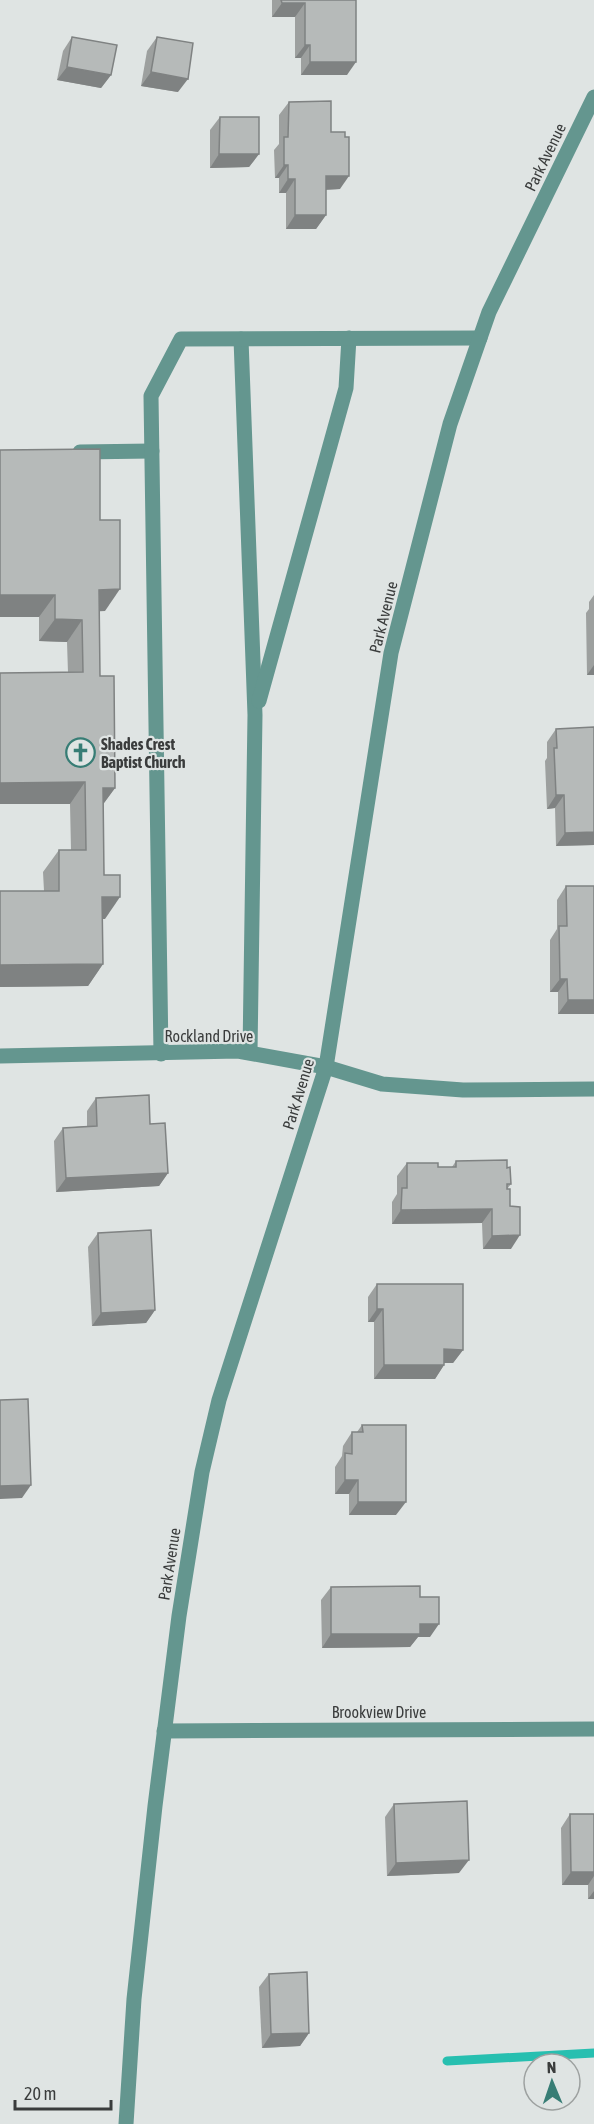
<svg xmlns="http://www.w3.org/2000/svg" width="594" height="2124" font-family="'Asap Condensed',sans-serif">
  <rect width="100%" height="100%" fill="#dfe4e3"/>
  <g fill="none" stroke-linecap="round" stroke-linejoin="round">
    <polyline stroke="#27bfb0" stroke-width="9" points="447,2061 594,2053"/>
    <g stroke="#64968f" stroke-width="15">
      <polyline points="241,339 255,715 250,1052"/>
      <polyline points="80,452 152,451"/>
      <polyline points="259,701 346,388 349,338"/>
      <polyline points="161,1054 151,396 181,339 480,338"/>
      <polyline points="0,1056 238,1051 326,1067 382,1084 463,1090 594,1089"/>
      <polyline points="164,1731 594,1729"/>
      <polyline points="126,2124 134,1999 155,1806 179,1616 202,1472 219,1400 326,1067 391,653 450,424 489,312 594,97"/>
    </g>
  </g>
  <g fill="#9da09f">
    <polygon points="272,0 356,0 347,75 301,75 301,58 295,58 295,17 272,17"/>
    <polygon points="72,37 111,75 101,88 57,80 63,51"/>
    <polygon points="157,37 178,92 141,86 147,51"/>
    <polygon points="289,102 331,132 340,189 326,190 326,215 316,229 286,229 286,193 279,193 279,178 275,178 274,150 279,144 279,115"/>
    <polygon points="220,117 259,154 249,167 210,168 210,130"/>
    <polygon points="0,450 100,520 105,611 100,611 100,676 115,788 103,804 105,919 103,919 103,964 88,986 0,987 0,891 44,891 43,872 59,850 71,850 70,804 0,804 0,673 68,673 67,642 39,641 39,617 0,617"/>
    <polygon points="594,595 594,675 587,675 586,613 589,609 589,602"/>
    <polygon points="594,727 594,845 556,846 555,808 547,809 545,761 547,758 547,742 556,729"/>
    <polygon points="566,886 594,886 594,1014 558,1014 558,992 550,992 550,940 557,929 557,900"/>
    <polygon points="96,1098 150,1124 168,1173 159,1186 56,1192 54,1141 63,1128 87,1126 87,1111"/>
    <polygon points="456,1161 507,1168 511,1184 507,1189 511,1249 483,1249 482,1223 392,1224 392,1202 397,1194 397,1176 407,1163 438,1167 452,1167"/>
    <polygon points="98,1233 155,1310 146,1323 92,1326 88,1247"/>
    <polygon points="377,1284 463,1350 453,1363 444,1363 444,1365 435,1379 374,1379 374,1322 368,1322 368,1297"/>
    <polygon points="362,1425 396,1515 349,1515 349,1494 335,1494 335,1467 342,1456 343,1446 352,1432 357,1432"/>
    <polygon points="331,1587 420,1597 430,1637 418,1637 410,1647 322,1648 321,1600"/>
    <polygon points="394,1804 459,1873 387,1876 385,1817"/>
    <polygon points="570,1814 594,1814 594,1899 588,1899 588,1885 562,1885 561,1828"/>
    <polygon points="269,1974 309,2033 300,2046 262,2048 259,1987"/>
  </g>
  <g fill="#7f8282">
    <polygon points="282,3 305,3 295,17 272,17"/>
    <polygon points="305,45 310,45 301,58 295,58"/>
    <polygon points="310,62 356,62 347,75 301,75"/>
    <polygon points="67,67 111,75 101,88 57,80"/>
    <polygon points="151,72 188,79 178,92 141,86"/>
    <polygon points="219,154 259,154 249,167 210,168"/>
    <polygon points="284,165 288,165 279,178 275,178"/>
    <polygon points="326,176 349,176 340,189 317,190"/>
    <polygon points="288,179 295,179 286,193 279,193"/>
    <polygon points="295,215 326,215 316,229 286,229"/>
    <polygon points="120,589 105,611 84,612 99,590"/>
    <polygon points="0,595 55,595 39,617 0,617"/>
    <polygon points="55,619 82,620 67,642 39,641"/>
    <polygon points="594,665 594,675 587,675"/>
    <polygon points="85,782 70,804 0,804 0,783"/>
    <polygon points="103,788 115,788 99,810"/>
    <polygon points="556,795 564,795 555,808 547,809"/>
    <polygon points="594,832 594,845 556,846 565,833"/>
    <polygon points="102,897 120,897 105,919 87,919"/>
    <polygon points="103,964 88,986 0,987 0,965"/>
    <polygon points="560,979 567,979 558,992 550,992"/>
    <polygon points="568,1000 594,1000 594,1014 558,1014"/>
    <polygon points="168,1173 159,1186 56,1192 66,1178"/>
    <polygon points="492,1209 482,1223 392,1224 401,1210"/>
    <polygon points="520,1235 511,1249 483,1249 492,1236"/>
    <polygon points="377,1309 383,1309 374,1322 368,1322"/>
    <polygon points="155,1310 146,1323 92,1326 101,1313"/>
    <polygon points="444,1349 463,1350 453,1363 435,1363"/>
    <polygon points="384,1365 444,1365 435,1379 374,1379"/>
    <polygon points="345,1480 358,1480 349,1494 335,1494"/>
    <polygon points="31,1485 22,1498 0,1499 0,1486"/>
    <polygon points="358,1502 406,1502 396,1515 349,1515"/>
    <polygon points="420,1624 439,1624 430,1637 418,1637 410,1647 322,1648 331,1634"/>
    <polygon points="469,1860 459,1873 387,1876 396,1863"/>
    <polygon points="571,1872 594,1872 594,1876 588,1885 562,1885"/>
    <polygon points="594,1891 594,1899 588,1899"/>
    <polygon points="309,2033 300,2046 262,2048 271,2034"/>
  </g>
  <g fill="#b6bab9" stroke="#7f8282" stroke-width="1.5">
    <polygon points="281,0 356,0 356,62 310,62 310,45 305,45 305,3 282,3"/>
    <polygon points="72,37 117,45 111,75 67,67"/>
    <polygon points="157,37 193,43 188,79 151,72"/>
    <polygon points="331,101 331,132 345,132 345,137 349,137 349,176 326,176 326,215 295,215 295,179 288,179 288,165 284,165 284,137 288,137 289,102"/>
    <polygon points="220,117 259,117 259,154 219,154"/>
    <polygon points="100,449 100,520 120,520 120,589 99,590 100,676 114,676 115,788 103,788 104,875 120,875 120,897 102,897 103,964 0,965 0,891 59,891 59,850 86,850 85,782 0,783 0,673 83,672 82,620 55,619 55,595 0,595 0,450"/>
    <polygon points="594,727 594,832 565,833 564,795 556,795 554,748 557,748 556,729"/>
    <polygon points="566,886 594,886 594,1000 568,1000 567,979 560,979 559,926 567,926"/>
    <polygon points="149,1095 150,1124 165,1123 168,1173 66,1178 63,1128 97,1126 96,1098"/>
    <polygon points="507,1160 507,1168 510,1167 511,1184 507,1184 507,1189 510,1189 510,1206 520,1207 520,1235 492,1236 492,1209 401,1210 402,1188 407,1188 407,1163 438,1163 438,1167 456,1167 456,1161"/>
    <polygon points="151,1230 155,1310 101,1313 98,1233"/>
    <polygon points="377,1284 463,1284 463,1350 444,1349 444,1365 384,1365 383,1309 377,1309"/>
    <polygon points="28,1399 31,1485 0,1486 0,1400"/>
    <polygon points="362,1425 406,1425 406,1502 358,1502 358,1480 345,1480 345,1453 352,1454 352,1432 363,1432"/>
    <polygon points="420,1586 420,1597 439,1597 439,1624 420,1624 420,1634 331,1634 331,1587"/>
    <polygon points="467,1801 469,1860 396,1863 394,1804"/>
    <polygon points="570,1814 594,1814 594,1872 571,1872"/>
    <polygon points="307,1972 309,2033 271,2034 269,1974"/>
  </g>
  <defs>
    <symbol id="church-ring" viewBox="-11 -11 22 22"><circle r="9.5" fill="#dfe4e3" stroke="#377d75" stroke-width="1.5"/><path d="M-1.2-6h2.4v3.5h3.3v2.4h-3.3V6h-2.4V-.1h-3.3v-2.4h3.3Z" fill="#377d75"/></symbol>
  </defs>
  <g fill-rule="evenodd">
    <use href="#church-ring" x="64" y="736" width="33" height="33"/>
  </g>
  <g text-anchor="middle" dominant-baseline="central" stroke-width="4.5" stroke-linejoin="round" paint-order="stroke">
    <g font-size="16" fill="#3a3c3c" stroke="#dfe4e3">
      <text transform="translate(545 157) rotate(-64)">Park Avenue</text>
      <text transform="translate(383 617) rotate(-76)">Park Avenue</text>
      <text x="209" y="1036">Rockland Drive</text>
      <text transform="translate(298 1094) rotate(-73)">Park Avenue</text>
      <text transform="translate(169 1564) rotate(-81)">Park Avenue</text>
      <text x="379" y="1712">Brookview Drive</text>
    </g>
    <g font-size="16" font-weight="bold" fill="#3a3c3c" stroke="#dfe4e3" text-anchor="start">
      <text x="101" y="744">Shades Crest<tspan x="101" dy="18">Baptist Church</tspan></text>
    </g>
  </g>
  <g transform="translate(552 2082) rotate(358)"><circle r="28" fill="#dfe4e3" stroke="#9da1a0" stroke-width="1.5"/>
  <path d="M0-4.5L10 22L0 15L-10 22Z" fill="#377d75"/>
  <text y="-9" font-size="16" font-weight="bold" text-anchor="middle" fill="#3a3c3c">N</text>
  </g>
  <path d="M15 2100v9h96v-9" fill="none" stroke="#3a3c3c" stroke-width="3"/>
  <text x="24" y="2100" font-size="18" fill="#3a3c3c" stroke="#dfe4e3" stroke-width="4.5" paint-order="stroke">20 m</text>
</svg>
